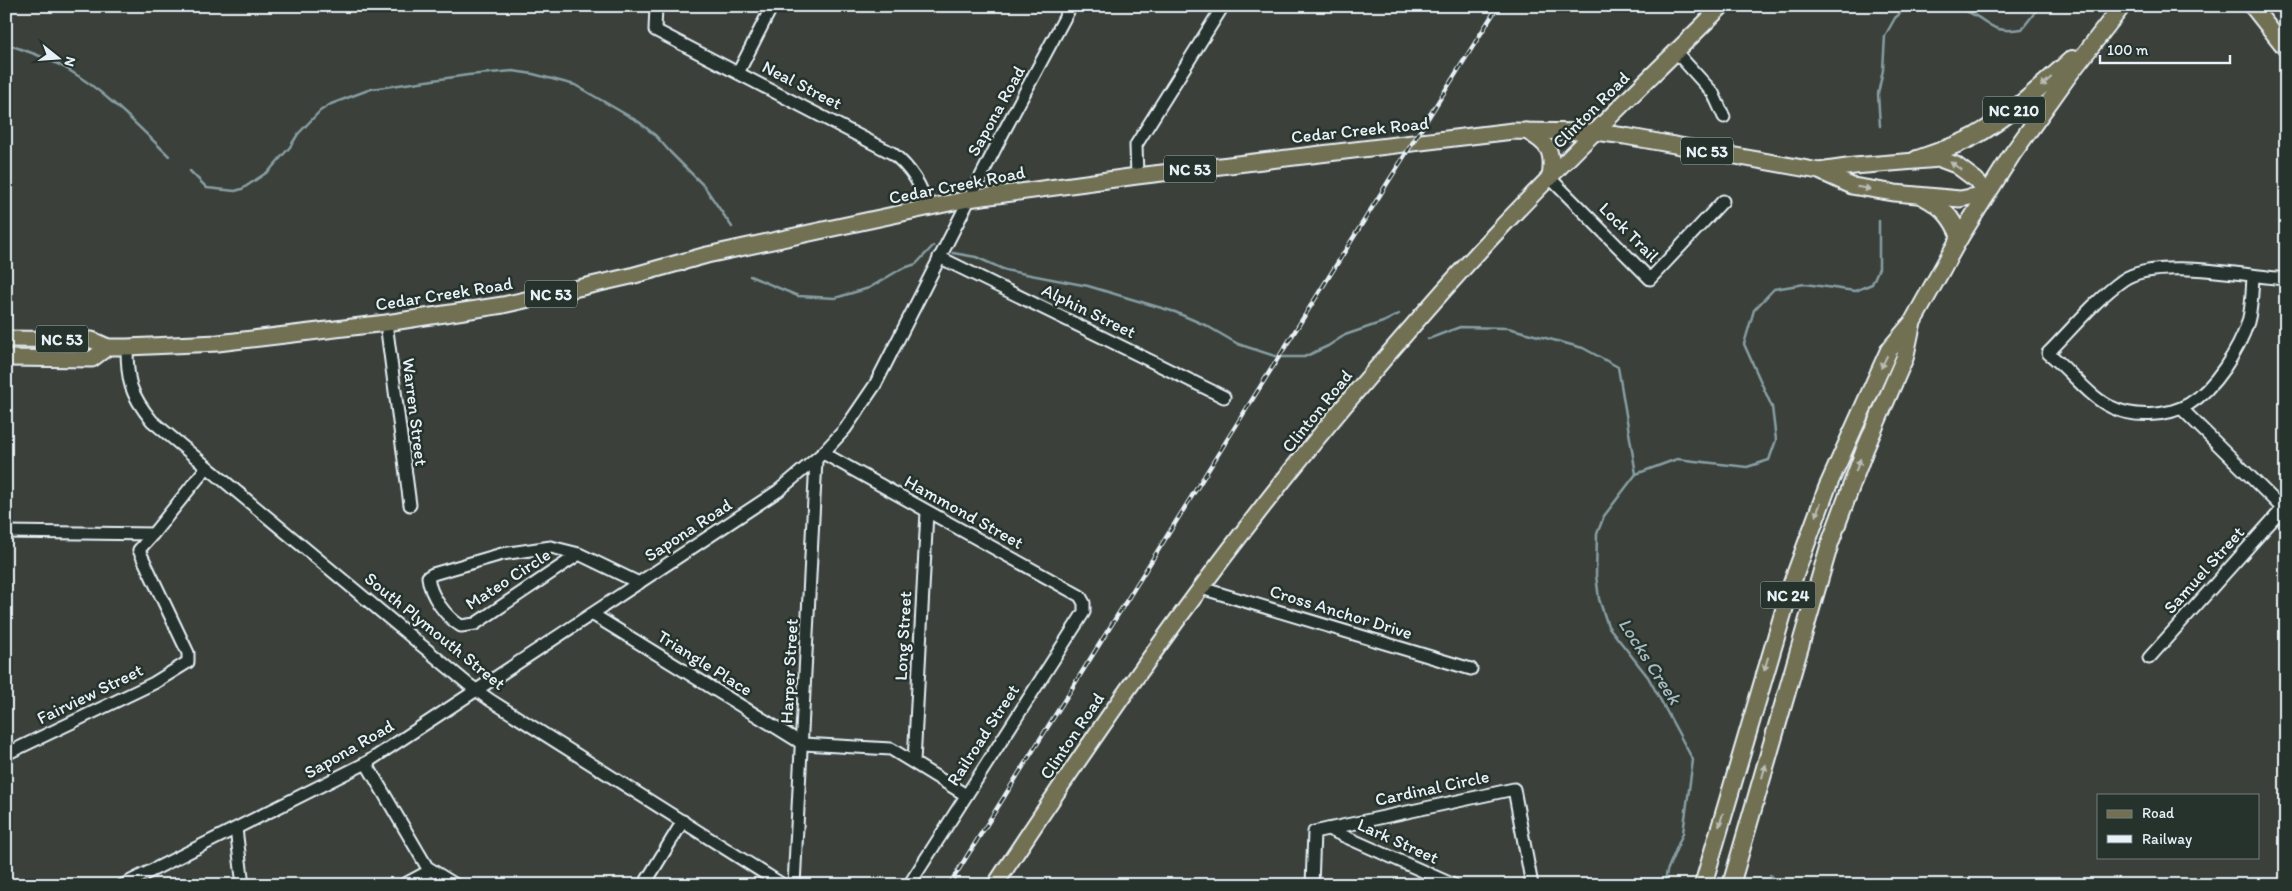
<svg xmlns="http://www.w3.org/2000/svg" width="2292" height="891" font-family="Itim,sans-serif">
  <rect width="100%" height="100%" fill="#3b403a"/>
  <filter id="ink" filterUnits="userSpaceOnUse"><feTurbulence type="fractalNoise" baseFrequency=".02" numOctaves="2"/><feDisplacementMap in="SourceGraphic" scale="10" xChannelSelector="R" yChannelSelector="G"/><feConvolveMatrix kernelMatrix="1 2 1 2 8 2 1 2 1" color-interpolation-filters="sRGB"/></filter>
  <g filter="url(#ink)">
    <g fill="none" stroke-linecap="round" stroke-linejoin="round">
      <g stroke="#879ea4" stroke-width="2.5">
        <path d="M1946,6c6,2 14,2 20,5 26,11 23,23 56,18l18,-23"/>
        <path d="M6,44c21,7 42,14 61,25 38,22 70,56 102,87"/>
        <polyline points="1880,126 1878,94 1883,70 1885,36 1895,18 1908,6"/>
        <polyline points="190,171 207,188 235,191 242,189 269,171 290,147 298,134 320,111 331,104 371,89 468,75 513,71 533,74 575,85 639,122 656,136 670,152 704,186 732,227"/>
        <polyline points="953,253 976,257 1005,270 1088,286 1175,312 1207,326 1238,344 1278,357 1304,357 1328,346 1345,335 1383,322 1399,314"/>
        <polyline points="750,276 798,296 835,298 869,288 901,269 916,264 933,246"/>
        <polyline points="1428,339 1460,327 1508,328 1583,348 1618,367 1636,474"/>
        <polyline points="1770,875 1777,885"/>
        <polyline points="1664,885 1667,871 1683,833 1693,760 1648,677 1608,626 1599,599 1596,575 1597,534 1604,516 1636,474 1677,459 1747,467 1769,460 1776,440 1772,407 1744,344 1754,310 1774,289 1805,284 1855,291 1872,284 1879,268 1879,221"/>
      </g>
      <defs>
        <g id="minor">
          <path d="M656,6l-1,24 237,123c19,15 30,32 36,56"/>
          <polyline points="1676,52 1713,93 1724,117"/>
          <polyline points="738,73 772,6"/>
          <polyline points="1137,176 1136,145 1223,6"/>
          <polyline points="1550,178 1650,279 1723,201"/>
          <polyline points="939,257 1224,397"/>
          <path d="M2253,277c-1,14 -1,31 -5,45 -9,28 -34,67 -59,82 -22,13 -56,14 -78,3 -22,-10 -43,-39 -63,-54 24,-24 47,-53 75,-73 33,-23 122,-4 163,-1"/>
          <polyline points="386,323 410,505"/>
          <path d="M127,347c0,34 3,47 25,74l316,263 22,16 293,185"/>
          <polyline points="2181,408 2283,509"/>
          <polyline points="823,453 1080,596 1084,603 1084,612 909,885"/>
          <polyline points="6,532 153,534 207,467"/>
          <path d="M579,554l-104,70 -14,2c-15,-9 -31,-30 -33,-49l5,-3 69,-20 49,-7 28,7 60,29"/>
          <polyline points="1201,588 1471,669"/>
          <polyline points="592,614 803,744 891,749 966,795"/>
          <polyline points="2149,658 2286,505"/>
          <polyline points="6,754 154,683 188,662 188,653 139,550 153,534"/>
          <polyline points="914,762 927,512"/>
          <polyline points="366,763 427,867 456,885"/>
          <polyline points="236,829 243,885"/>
          <polyline points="1328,829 1454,885"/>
          <polyline points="123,885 366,763 778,491 823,453 845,429 875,385 1003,133 1071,6"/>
          <polyline points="403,885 431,870"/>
          <polyline points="644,885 683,821"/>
          <polyline points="794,885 816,460"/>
          <polyline points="1312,885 1314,832 1514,789 1532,885"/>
        </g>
        <g id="major">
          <polyline points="2252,6 2286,49"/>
          <path d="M1526,131c23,13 28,20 24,47"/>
          <polyline points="6,339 92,340 108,347 127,347 218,343 386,323 503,305 631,276 707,255 968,199 1137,176 1513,131 1595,132 1625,136 1819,171 1852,186 1895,193 1960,199 1986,194 1976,180 1956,165 1940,159 1854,166 1819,171"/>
          <polyline points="6,358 92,359 108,347"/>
          <path d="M995,885c117,-178 239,-352 378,-513 40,-47 80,-93 122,-138 73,-78 151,-152 227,-228"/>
        </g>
        <g id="highway">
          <path d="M1917,159c20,-7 39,-13 58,-23 36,-20 66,-50 97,-77"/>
          <path d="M1924,197c19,10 28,20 36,40"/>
          <polyline points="1703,885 1792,583 1827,488 1889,350 1912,323 1960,237 2013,153 2068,76 2122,6"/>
          <polyline points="1731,885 1830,543 1865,449 1905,357 1912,324"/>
        </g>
      </defs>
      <use href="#minor" stroke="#e8f1f8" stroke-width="15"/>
      <use href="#major" stroke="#e8f1f8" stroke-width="19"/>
      <use href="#highway" stroke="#e8f1f8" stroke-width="20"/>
      <use href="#minor" stroke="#26332d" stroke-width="11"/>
      <use href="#major" stroke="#726f52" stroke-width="15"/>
      <use href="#highway" stroke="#726f52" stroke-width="16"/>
      <defs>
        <polyline id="rail" points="949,885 1498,6"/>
      </defs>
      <use href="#rail" stroke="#e8f1f8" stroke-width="4.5"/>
      <use href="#rail" stroke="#26332d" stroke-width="2.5" stroke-dasharray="8" stroke-linecap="butt"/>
    </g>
    <defs><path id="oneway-solid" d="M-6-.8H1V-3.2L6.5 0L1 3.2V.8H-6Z" transform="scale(1.25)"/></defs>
    <g fill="#b9bdb6">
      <use href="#oneway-solid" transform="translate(2046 82) rotate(139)"/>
      <use href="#oneway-solid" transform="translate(1956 166) rotate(-147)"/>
      <use href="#oneway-solid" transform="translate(1864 188) rotate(10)"/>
      <use href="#oneway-solid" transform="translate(1884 362) rotate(116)"/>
      <use href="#oneway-solid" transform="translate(1858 465) rotate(-69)"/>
      <use href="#oneway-solid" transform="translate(1818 510) rotate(111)"/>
      <use href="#oneway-solid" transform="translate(1766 664) rotate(107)"/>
      <use href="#oneway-solid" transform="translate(1764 771) rotate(-74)"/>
      <use href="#oneway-solid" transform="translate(1721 820) rotate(106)"/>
    </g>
  </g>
  <g text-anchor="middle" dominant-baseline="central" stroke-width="5" stroke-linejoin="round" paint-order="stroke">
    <g fill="#26332d" stroke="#aeb8bb" stroke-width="1">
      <rect x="1983" y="96.5" width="62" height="27" rx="4"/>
      <rect x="1681" y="137.5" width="52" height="27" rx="4"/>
      <rect x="1164" y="155.5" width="52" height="27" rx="4"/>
      <rect x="525" y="280.5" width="52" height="27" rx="4"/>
      <rect x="36" y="325.5" width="52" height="27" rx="4"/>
      <rect x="1760.5" y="581.5" width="55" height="27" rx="4"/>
    </g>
    <g font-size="16" font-weight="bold" fill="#e8f1f8">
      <text x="2014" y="110">NC 210</text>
      <text x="1707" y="151">NC 53</text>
      <text x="1190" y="169">NC 53</text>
      <text x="551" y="294">NC 53</text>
      <text x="62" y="339">NC 53</text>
      <text x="1788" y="595">NC 24</text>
    </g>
    <g font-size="18" fill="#e8f1f8" stroke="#26332d">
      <text transform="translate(802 85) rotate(27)">Neal Street</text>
      <text transform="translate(1591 110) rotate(-45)">Clinton Road</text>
      <text transform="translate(996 111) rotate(-61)">Sapona Road</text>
      <text transform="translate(1360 130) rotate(-6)">Cedar Creek Road</text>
      <text transform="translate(957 185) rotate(-11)">Cedar Creek Road</text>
      <text transform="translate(1629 232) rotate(45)">Lock Trail</text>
      <text transform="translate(444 294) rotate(-9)">Cedar Creek Road</text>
      <text transform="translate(1089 311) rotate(26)">Alphin Street</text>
      <text transform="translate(1317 411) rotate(-51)">Clinton Road</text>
      <text transform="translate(415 412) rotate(83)">Warren Street</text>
      <text transform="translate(964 512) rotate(29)">Hammond Street</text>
      <text transform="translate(688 530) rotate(-33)">Sapona Road</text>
      <text transform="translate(2204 570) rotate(-48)">Samuel Street</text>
      <text transform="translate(508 579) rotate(-33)">Mateo Circle</text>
      <text transform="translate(1341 612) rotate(17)">Cross Anchor Drive</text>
      <text transform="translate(435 631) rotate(39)">South Plymouth Street</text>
      <text transform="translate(903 636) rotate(-87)">Long Street</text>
      <text transform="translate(705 663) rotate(32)">Triangle Place</text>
      <text transform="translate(789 671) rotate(-87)">Harper Street</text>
      <text transform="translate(90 694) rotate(-26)">Fairview Street</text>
      <text transform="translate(983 735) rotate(-57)">Railroad Street</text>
      <text transform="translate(1072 736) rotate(-56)">Clinton Road</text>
      <text transform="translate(349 749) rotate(-30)">Sapona Road</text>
      <text transform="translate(1432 788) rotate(-12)">Cardinal Circle</text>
      <text transform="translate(1398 841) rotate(24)">Lark Street</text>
    </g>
    <g font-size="19" font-style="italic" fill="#a7bac0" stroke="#26332d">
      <text transform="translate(1650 661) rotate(57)">Locks Creek</text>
    </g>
  </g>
  <rect width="2292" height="891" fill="none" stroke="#26332d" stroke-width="25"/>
  <rect x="12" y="12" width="2267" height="866" fill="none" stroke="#e8f1f8" stroke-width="2" filter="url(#ink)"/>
  <rect x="2097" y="794" width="162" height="65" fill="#26332d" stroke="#747f7e"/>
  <rect x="2107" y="810" width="25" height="8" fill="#726f52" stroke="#747f7e"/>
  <text x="2142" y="818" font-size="15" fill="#e8f1f8">Road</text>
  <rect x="2107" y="835" width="25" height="8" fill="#e8f1f8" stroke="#747f7e"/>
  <text x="2142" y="844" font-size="15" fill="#e8f1f8">Railway</text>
  <g transform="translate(58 58) rotate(107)" stroke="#26332d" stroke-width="4" paint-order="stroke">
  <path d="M0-4L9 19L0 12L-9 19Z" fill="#e8f1f8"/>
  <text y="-8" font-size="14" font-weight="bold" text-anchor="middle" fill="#e8f1f8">N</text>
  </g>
  <path d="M2100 55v8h130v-8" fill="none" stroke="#e8f1f8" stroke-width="2.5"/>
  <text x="2107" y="55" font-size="15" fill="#e8f1f8" stroke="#26332d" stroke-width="4" paint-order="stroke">100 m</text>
</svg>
